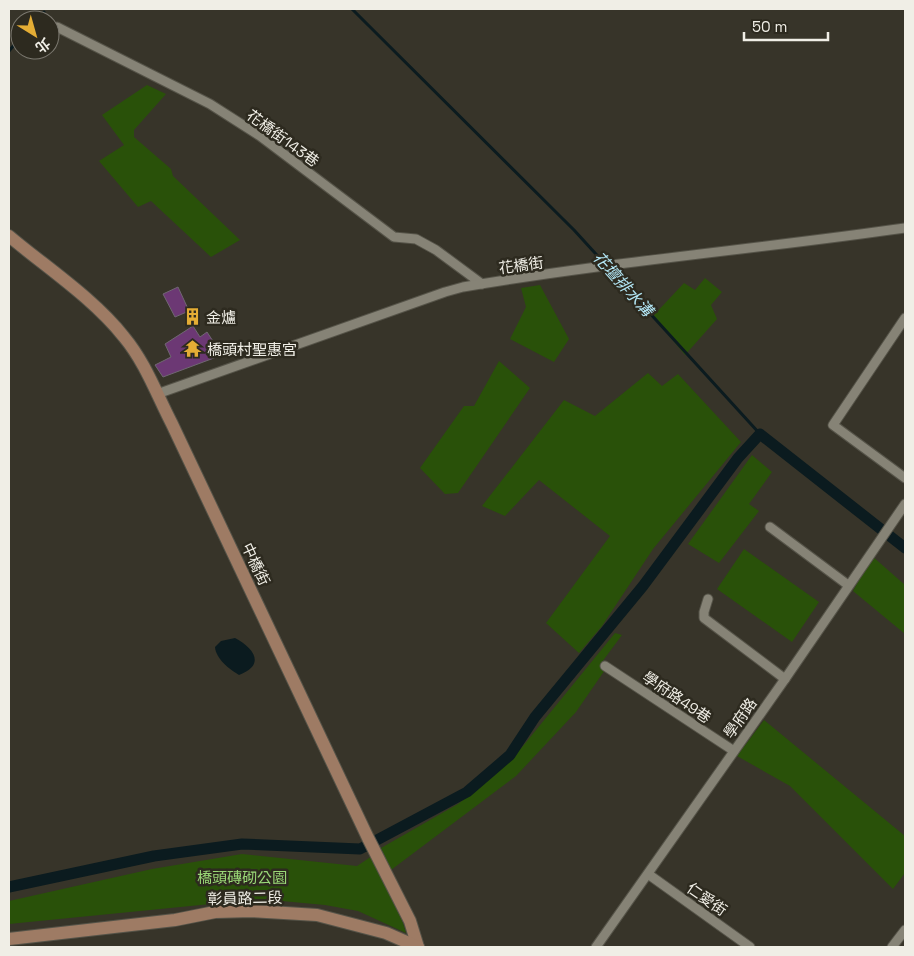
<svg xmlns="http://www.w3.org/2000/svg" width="914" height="956" font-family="'Space Grotesk','Noto Sans TC',sans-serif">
  <rect width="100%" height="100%" fill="#373429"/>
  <g fill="#295109">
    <polygon points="147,85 166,94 134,130 134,137 171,169 173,176 240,240 211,257 151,201 138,207 99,161 124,145 102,115"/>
    <polygon points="705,278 722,292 711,305 717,319 685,355 653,316 684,283 695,290"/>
    <polygon points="540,285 569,339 554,362 510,339 526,307 521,288"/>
    <polygon points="499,361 530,388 458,493 445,494 420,468 464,406 474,406"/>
    <polygon points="648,373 662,386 678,374 741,442 653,549 602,626 579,653 546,623 610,536 539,480 505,516 482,506 564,400 595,416"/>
    <polygon points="752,455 772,472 749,504 759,511 719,563 688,544"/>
    <polygon points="744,549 819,602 792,642 717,589"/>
    <polygon points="872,556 905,585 905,634 853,591"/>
    <polygon points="615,633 622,635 602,662 607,667 576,712 516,776 391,870 381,848 458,804 495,775 523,746"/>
    <polygon points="764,720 905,836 905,873 893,889 790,786 737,756"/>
    <polygon points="242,854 357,866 372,856 403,923 406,933 358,911 325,905 260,899 9,924 9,901 152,869"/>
  </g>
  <path fill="#0b1b1f" d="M235,638c19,10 31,27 4,37 -10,-6 -23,-16 -24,-28l6,-6z"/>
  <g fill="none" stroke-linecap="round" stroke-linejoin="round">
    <g stroke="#0b1b1f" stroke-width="3">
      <polyline points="352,9 574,230 760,434"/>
      <polyline points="37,20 44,12"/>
      <polyline points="9,51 20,38"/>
    </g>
    <polyline stroke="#0b1b1f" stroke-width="11" points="9,887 154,856 242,844 360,849 467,792 510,755 535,717 643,586 738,458 760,434 905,548"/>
  </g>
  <g fill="#6c3874" stroke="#706772">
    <polygon points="178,287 189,311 175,317 163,294"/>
    <polygon points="193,326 200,337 207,332 222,355 163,377 155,365 171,357 165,344"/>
  </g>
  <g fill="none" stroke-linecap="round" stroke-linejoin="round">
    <defs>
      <g id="street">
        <polyline points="57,27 210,104 260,136 394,237 416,239 436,250 482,284"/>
        <polyline points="905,318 833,425 905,478"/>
        <path d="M157,394l288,-102 18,-5c146,-25 295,-38 442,-59"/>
        <polyline points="770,527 848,585"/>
        <polyline points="708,599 704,612 704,618 785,679"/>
        <polyline points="605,666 734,751"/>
        <polyline points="648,874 750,947"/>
        <polyline points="596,947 785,679 905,504"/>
        <polyline points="892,947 905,930"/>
      </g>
      <g id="secondary">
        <path d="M9,236c38,32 84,62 115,101 21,25 33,58 48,87l196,414 42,83 8,26"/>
        <polyline points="9,939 175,920 215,912 252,911 317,915 386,933 418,947"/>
      </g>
    </defs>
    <use href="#street" stroke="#555348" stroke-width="11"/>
    <use href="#secondary" stroke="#555348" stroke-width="14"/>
    <use href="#street" stroke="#868376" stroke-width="9"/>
    <use href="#secondary" stroke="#9e7b64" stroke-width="12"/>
  </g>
  <defs>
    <symbol id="building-bare" viewBox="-9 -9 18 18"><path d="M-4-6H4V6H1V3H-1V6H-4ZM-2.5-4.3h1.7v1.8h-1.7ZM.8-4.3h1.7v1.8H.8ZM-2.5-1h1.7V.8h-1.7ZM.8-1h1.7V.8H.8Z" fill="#e4ad35" stroke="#2d2a1f" stroke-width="2.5" paint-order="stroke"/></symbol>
    <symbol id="temple-bare" viewBox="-9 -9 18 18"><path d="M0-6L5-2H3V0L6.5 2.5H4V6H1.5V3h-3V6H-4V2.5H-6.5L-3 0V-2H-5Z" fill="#e4ad35" stroke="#2d2a1f" stroke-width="2.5" paint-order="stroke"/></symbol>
  </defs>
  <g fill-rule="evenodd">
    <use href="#building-bare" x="180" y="304" width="25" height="25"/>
    <use href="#temple-bare" x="180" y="336" width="25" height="25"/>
  </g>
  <g text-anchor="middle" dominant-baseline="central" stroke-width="5" stroke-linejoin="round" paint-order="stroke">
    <g font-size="15" fill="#f0eee6" stroke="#2d2a1f">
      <text transform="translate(283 138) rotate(36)">花橋街143巷</text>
      <text transform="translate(521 265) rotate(-8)">花橋街</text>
      <text transform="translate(256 564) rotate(65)">中橋街</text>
      <text transform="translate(677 697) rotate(34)">學府路49巷</text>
      <text transform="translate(740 718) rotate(-55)">學府路</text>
      <text transform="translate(245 898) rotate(-1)">彰員路二段</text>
      <text transform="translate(707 899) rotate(35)">仁愛街</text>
    </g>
    <g font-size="15" fill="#f0eee6" stroke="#2d2a1f" text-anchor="start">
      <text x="206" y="317">金爐</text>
      <text x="207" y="349">橋頭村聖惠宮</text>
    </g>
    <g font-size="15" fill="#9ad877" stroke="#2d2a1f">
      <text x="242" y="877">橋頭磚砌公園</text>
    </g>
    <g font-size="16" font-style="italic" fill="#b3e7f6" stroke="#2d2a1f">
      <text transform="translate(623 284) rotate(48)">花壇排水溝</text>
    </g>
  </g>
  <rect width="914" height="956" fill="none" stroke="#f0eee6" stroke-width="20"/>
  <g transform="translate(35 35) rotate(143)"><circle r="24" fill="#2d2a1f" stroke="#7b786f"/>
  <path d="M0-4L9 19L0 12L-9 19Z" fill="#e4ad35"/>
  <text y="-8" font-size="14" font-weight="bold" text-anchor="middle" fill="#f0eee6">北</text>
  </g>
  <path d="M744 32v8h84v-8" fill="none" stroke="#f0eee6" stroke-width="2.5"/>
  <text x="752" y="32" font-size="15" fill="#f0eee6" stroke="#2d2a1f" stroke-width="4" paint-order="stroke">50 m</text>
</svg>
